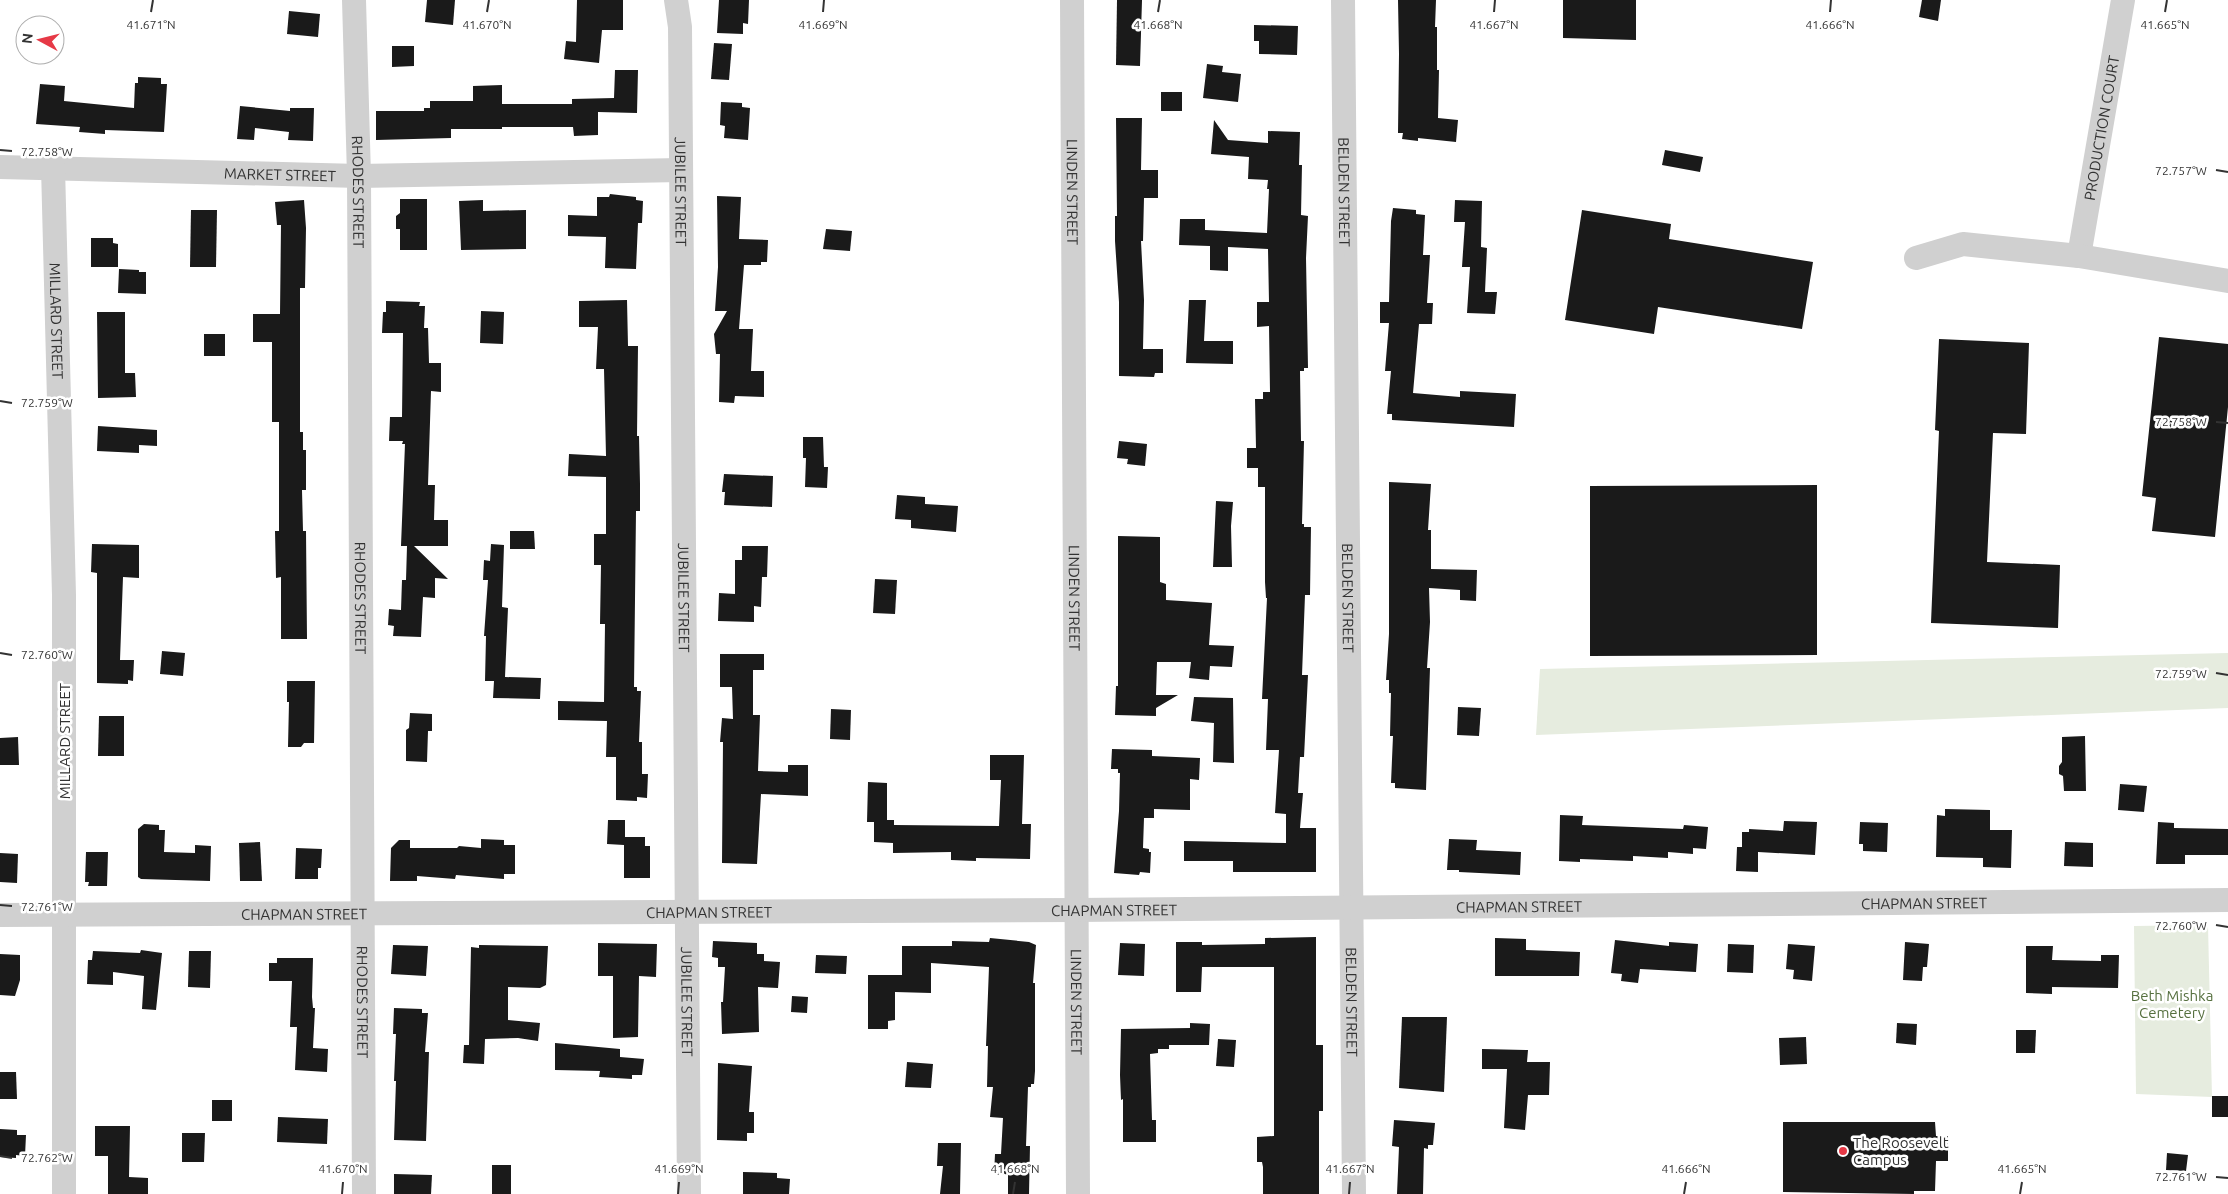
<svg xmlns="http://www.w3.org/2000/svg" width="2228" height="1194" font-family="Ubuntu,sans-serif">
  <rect width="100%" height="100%" fill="#fff"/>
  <g fill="#e6ecdf">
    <polygon points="2228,653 2228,708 1536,735 1540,669"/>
    <polygon points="2208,925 2212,1097 2136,1094 2134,926"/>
  </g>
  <g fill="#1a1a1a">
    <polygon points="427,0 455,0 453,25 425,22"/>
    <polygon points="577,0 623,0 623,30 602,30 599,63 564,59 566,41 576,42"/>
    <polygon points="719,0 749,0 748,24 743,23 743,34 717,33"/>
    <polygon points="1117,0 1142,0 1140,66 1116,65"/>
    <polygon points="1398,0 1436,0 1435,27 1437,27 1437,70 1439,70 1438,118 1458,120 1456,142 1418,138 1418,141 1402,139 1403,133 1398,133 1399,54"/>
    <polygon points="1563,0 1636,0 1636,40 1563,38"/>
    <polygon points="1922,0 1941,0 1938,21 1919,17"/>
    <polygon points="289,11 320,14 318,37 287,34"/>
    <polygon points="1254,25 1298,26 1297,55 1259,54 1259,41 1254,41"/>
    <polygon points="714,43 732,44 729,80 711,79"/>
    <polygon points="392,46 414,46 414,66 392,67"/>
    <polygon points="1207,64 1223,66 1222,72 1241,74 1238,102 1203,98"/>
    <polygon points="615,70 638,70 637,113 598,112 598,135 574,136 573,127 502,127 502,129 451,129 451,138 376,140 376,111 424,111 424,108 430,108 430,101 473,101 473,86 502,85 502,104 572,104 572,99 614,98"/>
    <polygon points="138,77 161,78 161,84 167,84 164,132 105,130 105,134 79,132 80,127 36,124 40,84 65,86 64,101 134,108 135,83 138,83"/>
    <rect x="1161" y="92" width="21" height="19"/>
    <polygon points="721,102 742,103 742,107 750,108 748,140 724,138 725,126 720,125"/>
    <polygon points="240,106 290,111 290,108 314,108 313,141 288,140 289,132 255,128 254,140 237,139"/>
    <polygon points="1116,118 1142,118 1141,170 1158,170 1158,198 1144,198 1143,241 1141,241 1144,300 1143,349 1163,349 1163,373 1155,373 1154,377 1119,376 1119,302 1115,241 1115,216 1117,216"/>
    <polygon points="1214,120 1228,140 1268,143 1268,131 1300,132 1299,165 1302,165 1301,215 1308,216 1306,258 1308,368 1304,368 1304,371 1300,371 1301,441 1304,441 1302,524 1304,524 1304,527 1311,527 1310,595 1305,595 1302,675 1308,675 1304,757 1300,757 1298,793 1303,793 1300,828 1316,828 1316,872 1233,872 1233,861 1184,861 1184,841 1286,843 1286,814 1275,813 1279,750 1266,750 1268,699 1262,699 1267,598 1266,598 1265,582 1265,487 1258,487 1258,468 1247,468 1247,448 1256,448 1255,399 1263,399 1263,392 1270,392 1269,326 1257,327 1257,302 1269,302 1268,249 1228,247 1228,271 1210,270 1210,246 1179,245 1180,219 1205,219 1205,230 1267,233 1269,189 1267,189 1268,180 1248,179 1249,157 1211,154"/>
    <polygon points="1665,150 1703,157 1700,172 1662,165"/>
    <polygon points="610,194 636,197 636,200 643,201 642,223 638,223 636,269 605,268 606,237 568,236 568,215 597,216 597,197 609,197"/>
    <polygon points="717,196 741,197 739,239 768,240 767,262 761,262 761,265 744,265 739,329 753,329 751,371 764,371 764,397 735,396 734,403 719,402 720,354 716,354 714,334 727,311 715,311 718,267"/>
    <polygon points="400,199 427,199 427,250 400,250 400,229 396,229 396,216 400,213"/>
    <polygon points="304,200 306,228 305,288 300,288 300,432 303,432 303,450 306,450 306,490 302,490 303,531 306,531 307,639 281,639 281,577 276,578 275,531 279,531 279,422 272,422 272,342 253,342 253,314 280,314 281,225 277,225 275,202"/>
    <polygon points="483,200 483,211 526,210 526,249 461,250 459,201"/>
    <polygon points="1455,200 1482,201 1481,247 1487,248 1485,292 1497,292 1495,314 1467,313 1470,267 1462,267 1465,222 1454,222"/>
    <polygon points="1393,208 1416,210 1416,214 1425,215 1423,255 1430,255 1427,303 1433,303 1432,324 1419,324 1413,393 1460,397 1460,391 1516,394 1514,427 1392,420 1392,414 1387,414 1391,371 1385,371 1389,323 1380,323 1380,302 1389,302 1391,221"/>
    <polygon points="191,210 217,210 216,267 190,267"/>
    <polygon points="1582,210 1671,224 1669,239 1813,262 1802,329 1658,307 1654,334 1565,320"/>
    <polygon points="826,229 852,231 850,251 823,249"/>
    <polygon points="91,238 113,238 113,243 118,244 118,267 91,267"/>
    <polygon points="119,269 139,270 139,272 146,272 146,294 118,293"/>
    <polygon points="627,300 628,346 638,346 637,436 639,436 640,484 640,511 636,511 634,687 637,687 637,691 641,691 639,742 642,742 642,774 648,774 647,798 637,797 637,801 616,800 616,757 606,757 607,721 558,720 558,701 604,702 605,624 600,624 601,565 594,565 594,534 606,534 606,477 568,476 569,454 606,456 604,369 596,369 598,327 579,327 579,301"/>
    <polygon points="1189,300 1206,300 1204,341 1233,341 1233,364 1186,363"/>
    <polygon points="386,301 420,302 419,306 425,306 424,328 428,328 429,363 441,363 441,392 431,391 428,485 435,485 434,520 448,520 448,546 414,546 448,579 435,578 435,598 423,597 421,637 393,636 394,626 388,625 389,609 401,610 402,580 406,580 407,546 401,546 405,444 402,444 403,441 389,441 390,417 402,417 403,333 382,333 383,312 386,312"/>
    <polygon points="481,311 504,312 503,344 480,343"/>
    <polygon points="97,312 125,312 125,373 135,373 136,397 98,398"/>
    <rect x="204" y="334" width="21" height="22"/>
    <polygon points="2159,337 2228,344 2228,407 2215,537 2152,531 2156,498 2142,496"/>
    <polygon points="1939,339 2029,343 2026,434 1993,433 1987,562 2060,565 2058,628 1931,623 1939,431 1935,430"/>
    <polygon points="98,426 157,430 157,446 139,445 139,453 97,451"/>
    <polygon points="803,437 823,437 824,467 828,467 827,488 805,487 806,458 803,458"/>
    <polygon points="1119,441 1147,444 1145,466 1127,464 1128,459 1117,458"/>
    <polygon points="724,474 773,476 772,507 724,505 725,492 722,492"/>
    <polygon points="1389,482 1431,484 1428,530 1431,530 1431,569 1477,570 1476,601 1460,600 1460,590 1429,588 1430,622 1427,668 1430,668 1426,790 1395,788 1395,783 1391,783 1393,736 1390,736 1391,693 1389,693 1389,680 1386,680 1389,634"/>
    <polygon points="1817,485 1817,655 1590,656 1590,486"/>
    <polygon points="897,495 925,497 925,504 958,506 956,532 911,528 911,520 895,519"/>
    <polygon points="1216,501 1233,502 1231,526 1232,567 1213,567"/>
    <polygon points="510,531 534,531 535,549 510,549"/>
    <polygon points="1118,536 1160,537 1160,582 1166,584 1166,600 1212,603 1209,645 1234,646 1232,667 1210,666 1209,680 1189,678 1191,662 1157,662 1156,695 1178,695 1156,708 1156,716 1115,715 1116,686 1118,686"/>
    <polygon points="92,544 139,545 139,578 123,577 120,660 134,660 133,681 128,680 128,684 97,683 97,573 91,572"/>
    <polygon points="491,544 504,545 502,607 508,608 505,677 541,678 540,699 493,698 494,681 485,681 486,636 484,636 488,580 483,580 484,560 490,561"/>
    <polygon points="742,546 768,546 767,577 762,577 761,607 754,606 754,622 718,621 719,593 735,594 735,560 742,560"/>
    <polygon points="875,579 897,580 895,614 873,613"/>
    <polygon points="162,651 185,653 183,676 160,674"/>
    <polygon points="720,654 764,654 764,670 753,670 753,715 760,715 758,771 788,772 788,765 808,765 808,796 761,794 757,864 722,863 723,742 720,742 722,718 733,719 732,687 720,687"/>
    <polygon points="287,681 315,681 314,743 304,743 301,747 288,747 289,702 287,702"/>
    <polygon points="1194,697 1233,698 1234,763 1213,762 1214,723 1191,721"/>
    <polygon points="1458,707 1481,708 1479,736 1457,735"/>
    <polygon points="831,709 851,710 850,740 830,739"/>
    <polygon points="410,713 432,714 432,731 428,731 427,762 406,761 406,730 409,728"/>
    <polygon points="99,716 124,716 124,756 98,756"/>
    <polygon points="2085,736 2086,791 2064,791 2063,776 2059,774 2059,766 2062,762 2062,737"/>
    <polygon points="18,737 19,765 0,765 0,738"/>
    <polygon points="1112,749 1152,750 1152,756 1200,758 1199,780 1190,779 1190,810 1154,809 1154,818 1144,818 1143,848 1149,849 1149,852 1151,852 1150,873 1140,872 1139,875 1114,873 1119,811 1120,773 1118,773 1118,769 1111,769"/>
    <polygon points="990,755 1024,755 1022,824 1031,824 1030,859 976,858 976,861 951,860 951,852 893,853 893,843 874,842 874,822 867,822 868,782 887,783 887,820 894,820 894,825 999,826 1001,780 990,780"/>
    <polygon points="2120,784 2147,786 2144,812 2118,810"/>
    <polygon points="1945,809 1990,810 1990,830 2012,830 2011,868 1983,867 1983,858 1936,857 1937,815 1945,816"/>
    <polygon points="1560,815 1583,816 1582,825 1683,829 1684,825 1708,827 1706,849 1693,848 1693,854 1668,852 1668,858 1633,856 1633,861 1580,859 1580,862 1559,861"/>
    <polygon points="608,820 625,820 625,837 645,837 645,846 650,846 650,878 624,878 624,845 607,844"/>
    <polygon points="1784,821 1817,822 1815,855 1758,852 1758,872 1736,871 1737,847 1742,847 1742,832 1749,832 1749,829 1783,831"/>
    <polygon points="1860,822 1888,823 1887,852 1863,851 1863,844 1859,844"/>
    <polygon points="2158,822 2174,823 2174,828 2228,829 2228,855 2185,855 2185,864 2156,864"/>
    <polygon points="144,824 159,825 159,830 165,830 164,852 195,853 195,845 211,846 210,881 141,879 138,877 138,829"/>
    <polygon points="481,839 504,840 504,845 515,845 515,874 504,874 504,879 456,875 455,879 417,876 417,881 390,881 391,848 399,840 410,840 410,848 457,848 459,846 481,848"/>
    <polygon points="1449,839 1477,840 1476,850 1521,852 1520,875 1459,872 1459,870 1447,870"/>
    <polygon points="260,842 262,881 240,881 239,843"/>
    <polygon points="2065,842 2093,843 2093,867 2064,866"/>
    <polygon points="296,848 322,849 321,868 318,868 318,879 295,879"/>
    <polygon points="86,852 108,852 107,886 88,886 89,882 85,882"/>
    <polygon points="0,853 18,854 17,883 0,882"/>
    <polygon points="1316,937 1316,1045 1323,1045 1323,1111 1319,1111 1319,1194 1263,1194 1263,1167 1262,1162 1257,1162 1257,1137 1274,1136 1274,967 1202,967 1201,992 1176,992 1176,942 1202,942 1202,945 1265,944 1265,938"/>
    <polygon points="990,938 1029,942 1036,945 1033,983 1035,983 1035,1071 1034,1084 1031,1084 1031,1087 1028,1087 1026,1146 1030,1146 1029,1194 1008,1194 1008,1175 994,1175 995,1154 1001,1154 1003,1118 990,1117 993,1087 987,1087 988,1046 986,1046 989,967 931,963 931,993 895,992 895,1020 888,1021 888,1029 868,1029 868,975 902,975 902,946 952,946 952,941 989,942"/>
    <polygon points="1495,938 1526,939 1526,950 1580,952 1579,976 1495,976"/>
    <polygon points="1615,940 1669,946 1669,942 1698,944 1696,972 1640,969 1638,983 1621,981 1622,974 1611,973"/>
    <polygon points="713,941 757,943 757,954 764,954 764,961 780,962 778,988 758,987 759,1032 722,1034 721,1002 723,1002 725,967 718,967 718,958 712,957"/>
    <polygon points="1905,942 1929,944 1927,967 1923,967 1922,981 1903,980"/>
    <polygon points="598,943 657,944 656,977 639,976 638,1037 613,1038 613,976 598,976"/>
    <polygon points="1120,943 1145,944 1144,976 1118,975"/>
    <polygon points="1728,944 1754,945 1753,973 1727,972"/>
    <polygon points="1788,944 1815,946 1812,981 1793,979 1794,970 1786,969"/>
    <polygon points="393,945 428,946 426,976 391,974"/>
    <polygon points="479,945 548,946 546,985 540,988 508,987 508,1020 540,1023 538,1041 518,1038 485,1039 484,1064 463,1063 464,1045 469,1045 471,947 479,948"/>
    <polygon points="2026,946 2053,946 2052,960 2101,961 2101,955 2119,955 2118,988 2052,987 2052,994 2026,993"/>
    <polygon points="141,950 162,953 156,1010 142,1009 144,976 113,972 113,985 87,984 88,960 92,960 93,951 140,953"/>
    <polygon points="189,951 211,951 210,988 188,987"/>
    <polygon points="0,954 20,955 20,980 15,996 0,995"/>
    <polygon points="816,955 847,956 846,974 815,973"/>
    <polygon points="277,958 313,958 312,997 313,1008 315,1008 313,1048 328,1049 327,1072 295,1070 297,1027 290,1027 292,981 269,981 269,963 277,963"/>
    <polygon points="792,996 808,997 807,1013 791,1012"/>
    <polygon points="394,1008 422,1009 422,1013 428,1013 425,1052 429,1052 426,1141 394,1140 396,1081 394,1081 396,1034 393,1034"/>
    <polygon points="1402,1017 1447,1017 1444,1092 1399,1088"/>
    <polygon points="1190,1023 1210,1024 1209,1045 1169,1045 1169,1049 1158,1049 1158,1053 1150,1054 1152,1120 1156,1120 1156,1142 1123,1142 1123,1099 1121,1100 1120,1075 1121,1029 1190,1028"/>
    <polygon points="1897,1023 1917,1024 1916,1045 1896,1043"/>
    <polygon points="2016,1030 2036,1030 2035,1053 2016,1053"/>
    <polygon points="1806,1037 1807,1064 1780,1065 1779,1038"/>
    <polygon points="1218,1039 1236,1040 1234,1067 1216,1066"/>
    <polygon points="555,1043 620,1049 620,1057 644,1059 642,1075 632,1075 632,1079 599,1077 600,1071 555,1070"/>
    <polygon points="1482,1049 1528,1050 1527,1062 1550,1062 1549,1095 1528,1095 1525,1130 1504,1128 1507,1069 1482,1069"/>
    <polygon points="907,1062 933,1064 931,1088 905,1087"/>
    <polygon points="718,1063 752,1066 749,1112 754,1112 754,1133 747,1133 747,1141 717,1140"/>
    <polygon points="0,1072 16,1072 17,1099 0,1099"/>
    <rect x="2212" y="1096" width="16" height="21"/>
    <rect x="212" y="1100" width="20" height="21"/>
    <polygon points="278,1117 328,1119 327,1144 277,1142"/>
    <polygon points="1394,1120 1435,1123 1433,1145 1428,1145 1428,1149 1424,1148 1423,1194 1397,1194 1399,1147 1392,1146"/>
    <polygon points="1783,1122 1935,1122 1936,1136 1948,1136 1948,1161 1936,1161 1935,1191 1914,1191 1914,1194 1783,1192"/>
    <polygon points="95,1126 130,1126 129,1177 148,1178 148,1194 108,1194 108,1156 95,1156"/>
    <polygon points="0,1129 17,1130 17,1135 26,1135 25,1156 16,1155 16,1158 0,1157"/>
    <polygon points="182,1133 205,1133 204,1162 182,1162"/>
    <polygon points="938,1143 961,1143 960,1194 940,1194 943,1166 937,1166"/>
    <polygon points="2167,1153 2188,1155 2186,1171 2166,1170"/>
    <rect x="492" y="1165" width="19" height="29"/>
    <polygon points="743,1172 777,1173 777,1178 790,1179 789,1194 743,1194"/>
    <polygon points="394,1174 432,1175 431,1194 394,1194"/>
  </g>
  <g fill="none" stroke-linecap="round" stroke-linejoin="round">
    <g stroke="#d0d0d0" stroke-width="24">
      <path id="s1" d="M354,0l5,176 5,1018"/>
      <path id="s2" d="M676,0l4,27 9,1167"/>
      <path id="s3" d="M1072,0l6,1194"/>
      <path id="s4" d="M1343,0l11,1194"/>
      <path id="s5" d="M0,167l359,9 322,-6"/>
      <path id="s6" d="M53,167l11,428v599"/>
      <path id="s7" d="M2079,256l44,-256"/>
      <polyline points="1916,258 1963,244 2079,256 2228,281"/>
      <path id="s8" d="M0,915l1076,-5 1152,-10"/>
    </g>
  </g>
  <path fill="none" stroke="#333" stroke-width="2" d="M151,12l2,-12M487,12l2,-12M823,12l1,-12M1158,12l2,-12M1494,12l1,-12M1830,12l1,-12M2165,12l2,-12M0,150l12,1M2216,170l12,2M0,401l12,2M2216,422l12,1M0,653l12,2M2216,673l12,2M0,905l12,1M2216,925l12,2M0,1156l12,2M2216,1177l12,1M342,1194l1,-12M678,1194l1,-12M1013,1194l2,-12M1349,1194l1,-12M1684,1194l2,-12M2020,1194l2,-12"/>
  <circle fill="#e63946" stroke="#fff" stroke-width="2" cx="1843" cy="1151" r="5"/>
  <g text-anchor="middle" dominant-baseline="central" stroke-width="5" stroke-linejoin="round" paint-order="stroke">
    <g font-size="15" fill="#333" stroke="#fff">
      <text stroke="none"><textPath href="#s7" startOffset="130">PRODUCTION COURT</textPath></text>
      <text stroke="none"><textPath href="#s5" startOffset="280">MARKET STREET</textPath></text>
      <text stroke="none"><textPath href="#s1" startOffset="192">RHODES STREET</textPath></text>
      <text stroke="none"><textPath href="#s2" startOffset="192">JUBILEE STREET</textPath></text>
      <text stroke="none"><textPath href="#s3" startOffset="192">LINDEN STREET</textPath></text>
      <text stroke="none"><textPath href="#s4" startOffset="192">BELDEN STREET</textPath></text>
      <text stroke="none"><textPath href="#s6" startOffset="154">MILLARD STREET</textPath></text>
      <text stroke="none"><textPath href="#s1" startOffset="598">RHODES STREET</textPath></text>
      <text stroke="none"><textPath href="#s2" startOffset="598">JUBILEE STREET</textPath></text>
      <text stroke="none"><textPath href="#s3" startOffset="598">LINDEN STREET</textPath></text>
      <text stroke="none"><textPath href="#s4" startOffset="598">BELDEN STREET</textPath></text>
      <text transform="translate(64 741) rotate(-90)">MILLARD STREET</text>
      <text stroke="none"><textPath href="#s8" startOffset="1924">CHAPMAN STREET</textPath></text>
      <text stroke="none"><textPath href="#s8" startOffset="1519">CHAPMAN STREET</textPath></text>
      <text stroke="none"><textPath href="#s8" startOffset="1114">CHAPMAN STREET</textPath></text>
      <text stroke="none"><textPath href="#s8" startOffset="709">CHAPMAN STREET</textPath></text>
      <text stroke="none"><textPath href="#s8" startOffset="304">CHAPMAN STREET</textPath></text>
      <text stroke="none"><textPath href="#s1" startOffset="1002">RHODES STREET</textPath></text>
      <text stroke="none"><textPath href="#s2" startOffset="1002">JUBILEE STREET</textPath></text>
      <text stroke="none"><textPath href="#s3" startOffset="1002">LINDEN STREET</textPath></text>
      <text stroke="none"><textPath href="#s4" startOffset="1002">BELDEN STREET</textPath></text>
    </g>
    <g font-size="15" fill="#56703f" stroke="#fff">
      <text x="2172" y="995">Beth Mishka<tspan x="2172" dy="17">Cemetery</tspan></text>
    </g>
    <g font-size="15" fill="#333" stroke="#fff" text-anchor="start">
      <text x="1853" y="1142">The Roosevelt<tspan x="1853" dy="17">Campus</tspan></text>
    </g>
  </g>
  <g font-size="12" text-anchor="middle" fill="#333" stroke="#fff" stroke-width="5" stroke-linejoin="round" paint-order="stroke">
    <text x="151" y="29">41.671°N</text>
    <text x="487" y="29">41.670°N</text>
    <text x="823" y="29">41.669°N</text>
    <text x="1158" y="29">41.668°N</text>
    <text x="1494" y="29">41.667°N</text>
    <text x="1830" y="29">41.666°N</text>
    <text x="2165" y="29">41.665°N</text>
    <text x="47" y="156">72.758°W</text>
    <text x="2181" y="175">72.757°W</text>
    <text x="47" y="407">72.759°W</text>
    <text x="2181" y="426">72.758°W</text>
    <text x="47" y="659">72.760°W</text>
    <text x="2181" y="678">72.759°W</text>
    <text x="47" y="911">72.761°W</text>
    <text x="2181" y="930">72.760°W</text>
    <text x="47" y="1162">72.762°W</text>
    <text x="343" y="1173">41.670°N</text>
    <text x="679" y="1173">41.669°N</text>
    <text x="1015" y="1173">41.668°N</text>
    <text x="1350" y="1173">41.667°N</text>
    <text x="1686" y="1173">41.666°N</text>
    <text x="2022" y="1173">41.665°N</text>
    <text x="2181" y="1181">72.761°W</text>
  </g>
  <g transform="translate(40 40) rotate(277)"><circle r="24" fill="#ffffff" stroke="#adadad"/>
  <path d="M0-4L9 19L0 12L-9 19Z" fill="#e63946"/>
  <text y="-8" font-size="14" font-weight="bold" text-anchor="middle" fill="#333333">N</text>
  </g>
</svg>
